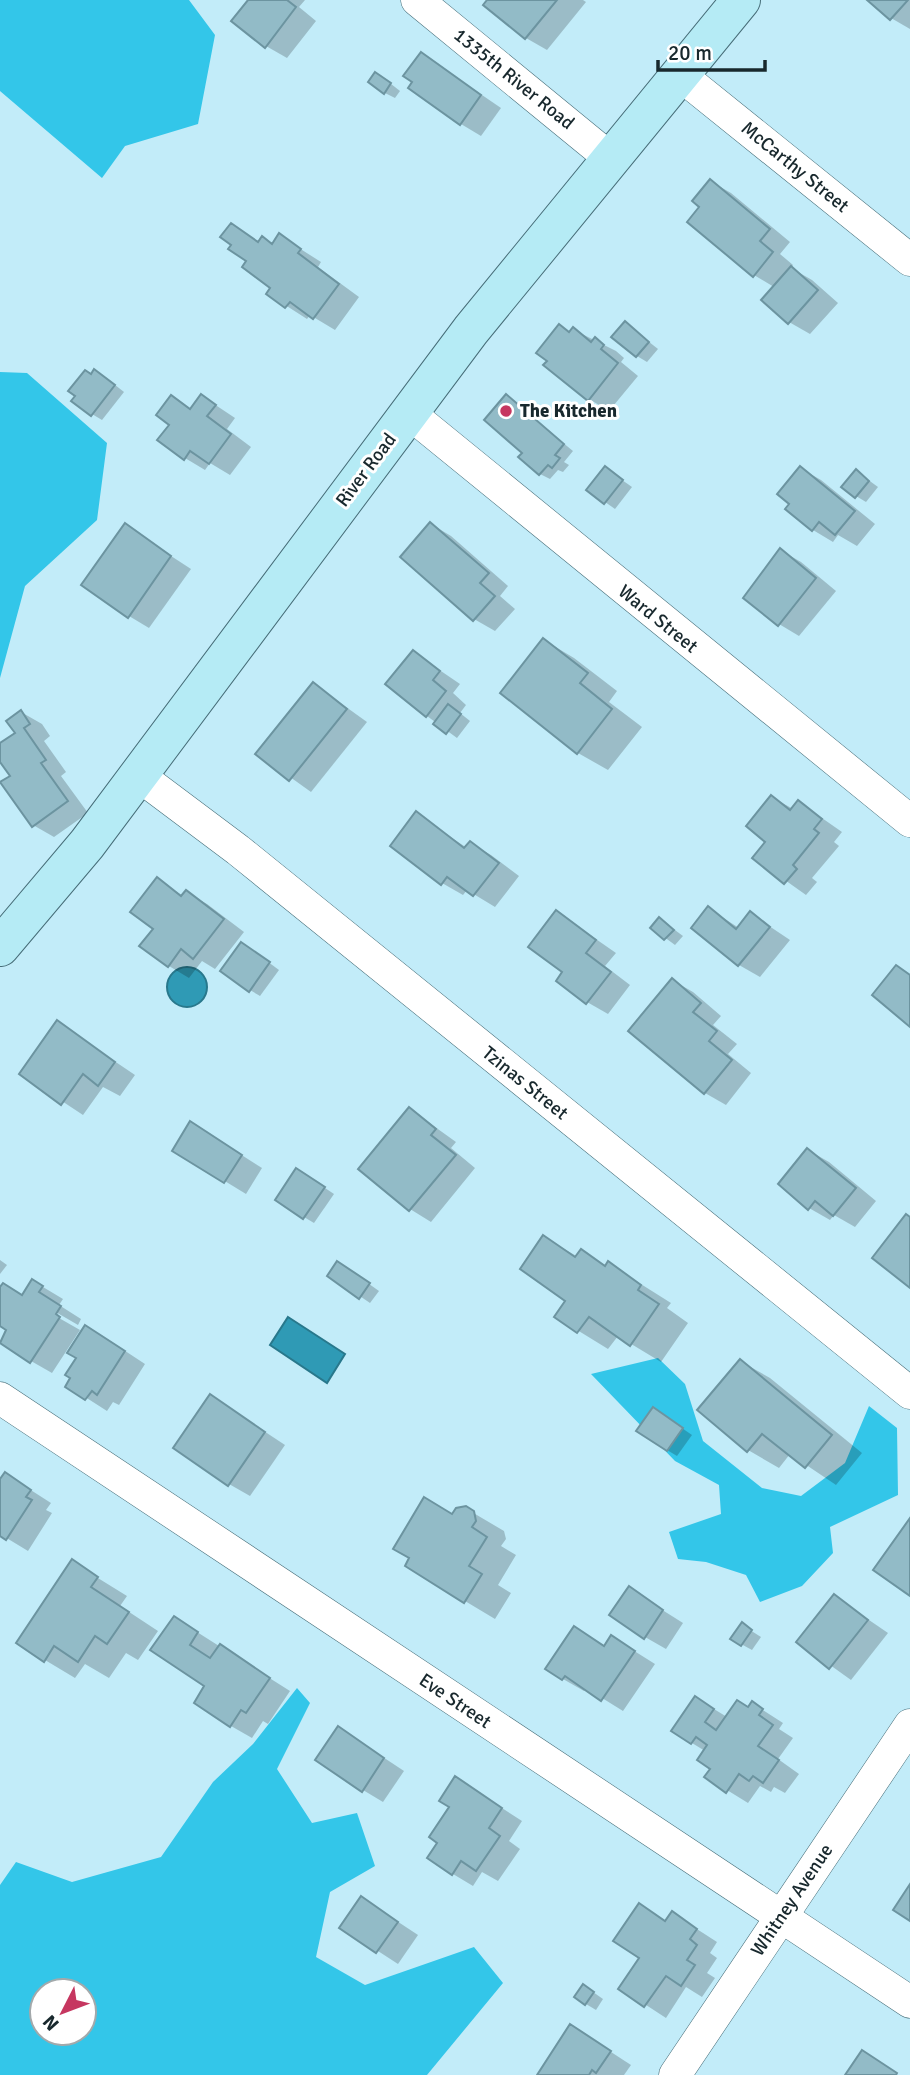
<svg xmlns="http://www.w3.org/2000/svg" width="910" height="2075" font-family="Signika,sans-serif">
  <rect width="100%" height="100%" fill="#c2ecf9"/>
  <g fill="#33c6e9" fill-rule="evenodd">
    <polygon points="0,0 189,0 215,35 198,124 125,146 102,178 0,91"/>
    <polygon points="0,372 27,373 107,443 97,520 25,586 0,678"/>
    <polygon points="658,1358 685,1384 703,1441 762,1488 801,1496 845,1463 869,1406 897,1428 898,1495 830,1527 833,1553 802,1586 760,1602 746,1575 706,1562 678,1559 669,1532 721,1514 719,1485 675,1461 591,1374"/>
    <path d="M297,1688l13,15 -33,66 35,54 45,-10 18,53 -45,26 -14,65 49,28 109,-38 29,36 -76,92h-427v-190l16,-23 56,20 89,-25 52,-75 40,-38zM42,1991h42v42h-42z"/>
  </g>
  <g fill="#2f9ab5" stroke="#28788c" stroke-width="2">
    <circle cx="187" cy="987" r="20"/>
    <polygon points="288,1317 345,1354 327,1383 270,1345"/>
  </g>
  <g fill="#0003">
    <polygon points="250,0 305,0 299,7 316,21 287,58 266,46"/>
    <polygon points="489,0 583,0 586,2 547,50 526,38"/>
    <polygon points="870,0 910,0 910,29 891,18"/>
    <polygon points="422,54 501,108 481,136 461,124"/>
    <polygon points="386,80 400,91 395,98 385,93"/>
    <polygon points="710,181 731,193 790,242 780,254 793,265 791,268 812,280 838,303 810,334 789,322 774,287 754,275 701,207"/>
    <polygon points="231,225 260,243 273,245 280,236 321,262 318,267 359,297 335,330 310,315 307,319 268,294 273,288 233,244"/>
    <polygon points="625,323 658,349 647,362 637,356"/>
    <polygon points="560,326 571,333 574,330 616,351 624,358 621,362 638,376 609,411 589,399"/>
    <polygon points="105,377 124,392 102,420 92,414"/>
    <polygon points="202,396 235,418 227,429 251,447 230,475 210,463 205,470 185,458 171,424 172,398 192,410"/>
    <polygon points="507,397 573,451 564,462 569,465 563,472 558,470 550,479 540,474 525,453"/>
    <polygon points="605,468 632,487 615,509 588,490"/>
    <polygon points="800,468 821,480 875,524 857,546 838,535 833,542 813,530"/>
    <polygon points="856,471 878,487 866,502 856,496"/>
    <polygon points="431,524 451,536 508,586 500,596 515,609 495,631 474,619"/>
    <polygon points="125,526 191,569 149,628 129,616"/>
    <polygon points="780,550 801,562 836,591 799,636 779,624"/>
    <polygon points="544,640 574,658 617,691 609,702 642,727 608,770 578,753"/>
    <polygon points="413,652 460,684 453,693 466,705 460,713 470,721 457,738 427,716"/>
    <polygon points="314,684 367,722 311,792 258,754"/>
    <polygon points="21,712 42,724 50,736 44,741 66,772 61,776 88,813 54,837 33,825 12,776 0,759 0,745 17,733"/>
    <polygon points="772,797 793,809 799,802 842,832 834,842 839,846 812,878 817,882 806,895 754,858 767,841"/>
    <polygon points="416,814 467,848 470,843 491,855 519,876 495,907 467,890 463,895 442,883 392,846"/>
    <polygon points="157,880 183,896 186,892 207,904 244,932 215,969 202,961 189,978 169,966 155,929"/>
    <polygon points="708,908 739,928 751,914 790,940 760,977 739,965 693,928"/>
    <polygon points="557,912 616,953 605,966 630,985 608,1014 587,1002 564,972"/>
    <polygon points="660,919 683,936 675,945 652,928"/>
    <polygon points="252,950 279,970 260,996 250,990"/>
    <polygon points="672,980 693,992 721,1016 713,1025 737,1044 728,1054 751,1073 726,1105 705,1093"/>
    <polygon points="58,1023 135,1075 120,1096 103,1087 83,1115 21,1074"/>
    <polygon points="410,1109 456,1142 451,1148 475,1168 431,1222 410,1209 361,1168"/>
    <polygon points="212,1136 262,1168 246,1194 174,1150"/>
    <polygon points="808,1150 829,1162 876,1201 855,1227 834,1215 830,1220 809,1208"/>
    <polygon points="307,1176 334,1194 314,1223 304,1217"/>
    <polygon points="544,1237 578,1257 581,1252 607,1266 609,1264 671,1303 667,1308 688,1323 661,1362 618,1336 608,1349 556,1317 568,1300"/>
    <polygon points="0,1260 7,1265 0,1274"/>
    <polygon points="348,1269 379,1291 370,1303 329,1275"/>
    <polygon points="33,1281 63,1299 59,1305 81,1319 78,1325 54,1311 52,1314 80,1330 52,1373 31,1361 9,1330 0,1324 0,1290 23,1297"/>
    <polygon points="107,1339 145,1364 119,1405 113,1402 107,1411 68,1386 78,1358"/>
    <polygon points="740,1361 770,1378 862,1453 836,1485 790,1454 779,1468 748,1450"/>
    <polygon points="211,1396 285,1445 250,1496 229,1484"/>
    <polygon points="663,1415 692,1435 677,1456 667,1450"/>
    <polygon points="0,1481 26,1487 51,1503 46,1510 52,1513 28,1551 0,1534"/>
    <polygon points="465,1508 504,1531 506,1539 501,1546 516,1555 498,1585 511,1593 495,1619 465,1601 453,1516"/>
    <polygon points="72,1562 127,1596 120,1606 158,1631 138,1660 126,1653 109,1678 85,1664 75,1678 45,1660"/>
    <polygon points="629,1589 683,1623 666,1649 645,1637"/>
    <polygon points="834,1596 888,1633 851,1680 798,1642"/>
    <polygon points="175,1618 290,1691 268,1724 263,1721 252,1738 231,1726"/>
    <polygon points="742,1625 761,1637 752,1650 741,1644"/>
    <polygon points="575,1628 605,1647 612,1637 655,1664 623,1711 586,1688 584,1691 563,1679"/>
    <polygon points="696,1698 727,1717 749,1708 752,1703 783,1723 779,1729 793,1738 778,1759 799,1774 785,1793 774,1787 771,1792 760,1786 748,1803 706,1777 712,1769 705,1751 692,1743"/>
    <polygon points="339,1728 404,1771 383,1802 363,1790"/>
    <polygon points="456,1778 522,1821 509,1841 520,1849 498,1881 482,1872 473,1886 453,1874 439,1842 451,1807"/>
    <polygon points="362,1898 418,1935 398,1964 341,1927"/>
    <polygon points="640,1905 667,1922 672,1913 717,1942 710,1953 717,1958 707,1973 715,1978 702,1997 686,1987 666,2018 620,1988 641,1958"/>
    <polygon points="593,1992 603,1999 596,2010 586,2004"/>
    <polygon points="571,2026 631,2065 624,2075 539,2075"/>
  </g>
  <g fill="#92bbc7" stroke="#6c94a0" stroke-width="2">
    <polygon points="248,0 287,0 296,7 265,48 231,21"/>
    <polygon points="487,0 557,0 525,39 483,5"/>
    <polygon points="867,0 908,0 890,20"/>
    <polygon points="421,52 481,95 460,125 408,88 412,82 403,76"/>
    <polygon points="375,72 391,83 384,94 368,82"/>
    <polygon points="710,179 770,229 760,241 773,252 753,277 687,222 699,207 692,201"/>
    <polygon points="231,223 258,242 262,236 272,244 279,233 301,249 298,253 339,284 313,319 290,302 285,308 266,294 270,288 242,267 246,261 228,249 231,245 220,237"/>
    <polygon points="791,266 818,290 788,324 761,300"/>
    <polygon points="625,321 649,342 636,357 611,337"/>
    <polygon points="559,324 569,332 573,327 591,342 595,337 604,345 601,349 618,363 588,401 543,365 547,361 536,353"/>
    <polygon points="94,369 115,385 91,416 71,401 75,396 68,391 85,370 91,374"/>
    <polygon points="201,394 216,405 207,416 231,434 209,464 190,451 184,460 157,440 169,425 156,415 171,395 190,409"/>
    <polygon points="506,394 564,444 555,455 560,458 552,468 548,465 539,475 518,457 522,453 484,420"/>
    <polygon points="605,466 623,480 604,504 586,490"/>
    <polygon points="800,466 855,511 835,535 819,522 812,531 785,509 789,504 777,494"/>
    <polygon points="856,469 869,481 855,498 841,487"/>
    <polygon points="430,522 489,573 480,583 495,596 473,621 400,557"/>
    <polygon points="125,523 171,556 128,618 81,585"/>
    <polygon points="780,548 816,578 778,626 743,598"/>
    <polygon points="543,638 588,673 580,683 612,709 577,754 500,693"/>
    <polygon points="413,650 440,671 433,680 446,691 426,717 385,684"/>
    <polygon points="313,682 347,709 289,781 255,754"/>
    <polygon points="448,704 461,714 446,734 433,724"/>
    <polygon points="21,710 30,724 24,728 46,760 41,763 68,801 32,827 0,782 10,776 0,762 0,743 15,733 6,721"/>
    <polygon points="771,795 790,810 798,800 822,819 814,829 819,833 793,865 797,869 784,884 752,858 765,842 746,826"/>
    <polygon points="416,811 464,848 470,841 499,863 473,896 447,877 441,885 390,846"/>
    <polygon points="157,877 181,896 186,890 224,919 193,959 181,949 168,967 139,946 153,929 130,912"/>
    <polygon points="708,906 736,929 750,911 770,927 738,966 691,928"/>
    <polygon points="556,910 596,940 586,953 611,972 586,1004 556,981 562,972 528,947"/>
    <polygon points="659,917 674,930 664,940 650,928"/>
    <polygon points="241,942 270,962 249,992 220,971"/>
    <polygon points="896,965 910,975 910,1027 872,995"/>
    <polygon points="672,978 701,1003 693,1012 717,1031 709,1041 732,1060 704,1094 628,1031"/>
    <polygon points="57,1020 115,1062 98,1086 83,1074 61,1105 19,1074"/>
    <polygon points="409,1107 436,1129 431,1135 456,1155 409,1211 358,1169"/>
    <polygon points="190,1121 242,1155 224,1183 172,1151"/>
    <polygon points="807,1148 856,1188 833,1216 815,1201 808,1210 778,1184"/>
    <polygon points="296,1168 325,1187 303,1219 275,1200"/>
    <polygon points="906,1214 910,1217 910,1288 872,1258"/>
    <polygon points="543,1235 575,1257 581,1249 605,1266 608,1261 641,1285 638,1290 659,1304 630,1346 589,1317 577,1333 554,1317 565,1301 520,1269"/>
    <polygon points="337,1261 370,1283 359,1299 327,1276"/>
    <polygon points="32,1279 43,1286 39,1292 61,1306 56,1314 60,1317 30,1363 0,1343 6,1330 0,1326 0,1287 3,1283 22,1295"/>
    <polygon points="85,1325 125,1351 97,1395 92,1391 85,1400 65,1387 70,1378 65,1375 76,1358 67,1353"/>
    <polygon points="740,1359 832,1435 805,1468 762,1434 747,1452 697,1410"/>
    <polygon points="210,1394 265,1432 228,1486 173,1448"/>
    <polygon points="653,1407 683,1428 667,1451 636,1431"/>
    <polygon points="5,1472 31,1490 26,1497 32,1500 6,1540 0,1536 0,1479"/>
    <polygon points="424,1497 452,1514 456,1508 466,1506 474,1511 476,1521 472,1527 487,1537 469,1566 482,1574 464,1603 405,1566 409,1558 393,1549"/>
    <polygon points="910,1518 910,1596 873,1570"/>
    <polygon points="72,1559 98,1577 91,1587 129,1612 107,1644 95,1636 78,1662 54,1646 44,1662 16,1643"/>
    <polygon points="629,1586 663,1610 644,1639 609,1615"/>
    <polygon points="834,1594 868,1620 829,1669 796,1642"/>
    <polygon points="174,1616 198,1632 190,1645 210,1658 220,1644 270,1678 246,1713 241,1710 230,1727 194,1703 204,1686 150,1650"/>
    <polygon points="742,1622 752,1630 741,1646 730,1639"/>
    <polygon points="574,1626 604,1646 611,1635 635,1651 601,1701 565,1676 562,1680 545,1669"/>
    <polygon points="695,1696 714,1709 705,1722 716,1730 737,1700 748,1707 752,1701 763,1709 759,1715 773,1725 758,1746 779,1760 763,1783 753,1776 749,1781 739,1774 726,1793 704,1777 710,1769 697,1760 707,1745 696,1737 691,1744 671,1731"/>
    <polygon points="338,1726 384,1758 362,1792 315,1760"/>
    <polygon points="455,1776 502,1808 489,1828 500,1836 476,1871 461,1861 452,1875 427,1858 437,1843 429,1837 449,1807 439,1801"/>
    <polygon points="910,1884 910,1921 893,1910"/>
    <polygon points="361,1896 398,1922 376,1953 339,1928"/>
    <polygon points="639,1903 665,1921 672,1911 697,1929 690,1939 697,1945 687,1960 695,1965 681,1986 666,1976 644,2007 618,1989 639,1958 613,1941"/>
    <polygon points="583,1984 594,1992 585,2005 574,1997"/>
    <polygon points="570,2024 611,2051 596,2073 592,2070 589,2075 537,2075"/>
    <polygon points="862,2050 897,2073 896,2075 845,2075"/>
  </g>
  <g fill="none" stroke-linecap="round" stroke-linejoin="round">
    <defs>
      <g id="street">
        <polyline points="417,0 611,159"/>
        <polyline points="679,74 910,260"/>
        <polyline points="409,413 910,821"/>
        <polyline points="138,775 238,850 910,1393"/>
        <polyline points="0,1398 910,2002"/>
        <polyline points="675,2075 910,1725"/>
      </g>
      <polyline id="secondary" points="0,947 87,844 471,330 741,0"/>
    </defs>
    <use href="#street" stroke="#466d78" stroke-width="33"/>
    <use href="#secondary" stroke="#466d78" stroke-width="40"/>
    <use href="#street" stroke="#fff" stroke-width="32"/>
    <use href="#secondary" stroke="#b5ebf5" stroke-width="38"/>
  </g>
  <circle fill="#c63760" stroke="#fff" stroke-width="2.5" cx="506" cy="411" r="7"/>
  <g text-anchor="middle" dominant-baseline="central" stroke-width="6" stroke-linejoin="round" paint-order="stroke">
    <g font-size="19" fill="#18282d" stroke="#fff">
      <text transform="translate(514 79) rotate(39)">1335th River Road</text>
      <text transform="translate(795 167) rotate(39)">McCarthy Street</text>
      <text transform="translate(366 470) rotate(-53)">River Road</text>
      <text transform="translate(658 619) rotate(39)">Ward Street</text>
      <text transform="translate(525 1083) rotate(39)">Tzinas Street</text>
      <text transform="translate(455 1701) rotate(34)">Eve Street</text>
      <text transform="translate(792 1900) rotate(-56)">Whitney Avenue</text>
    </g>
    <g font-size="19" font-weight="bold" fill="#18282d" stroke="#fff" text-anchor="start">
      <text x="520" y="411">The Kitchen</text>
    </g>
  </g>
  <g transform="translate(63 2012) rotate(228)"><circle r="33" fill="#ffffff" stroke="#a3a9ab" stroke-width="2"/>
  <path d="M0-5L12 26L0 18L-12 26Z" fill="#c63760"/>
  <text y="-10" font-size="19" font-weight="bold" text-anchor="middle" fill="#18282d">N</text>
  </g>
  <path d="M658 60v10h107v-10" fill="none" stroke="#18282d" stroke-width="3.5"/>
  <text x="668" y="60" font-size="21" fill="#18282d" stroke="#ffffff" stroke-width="5" paint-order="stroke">20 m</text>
</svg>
